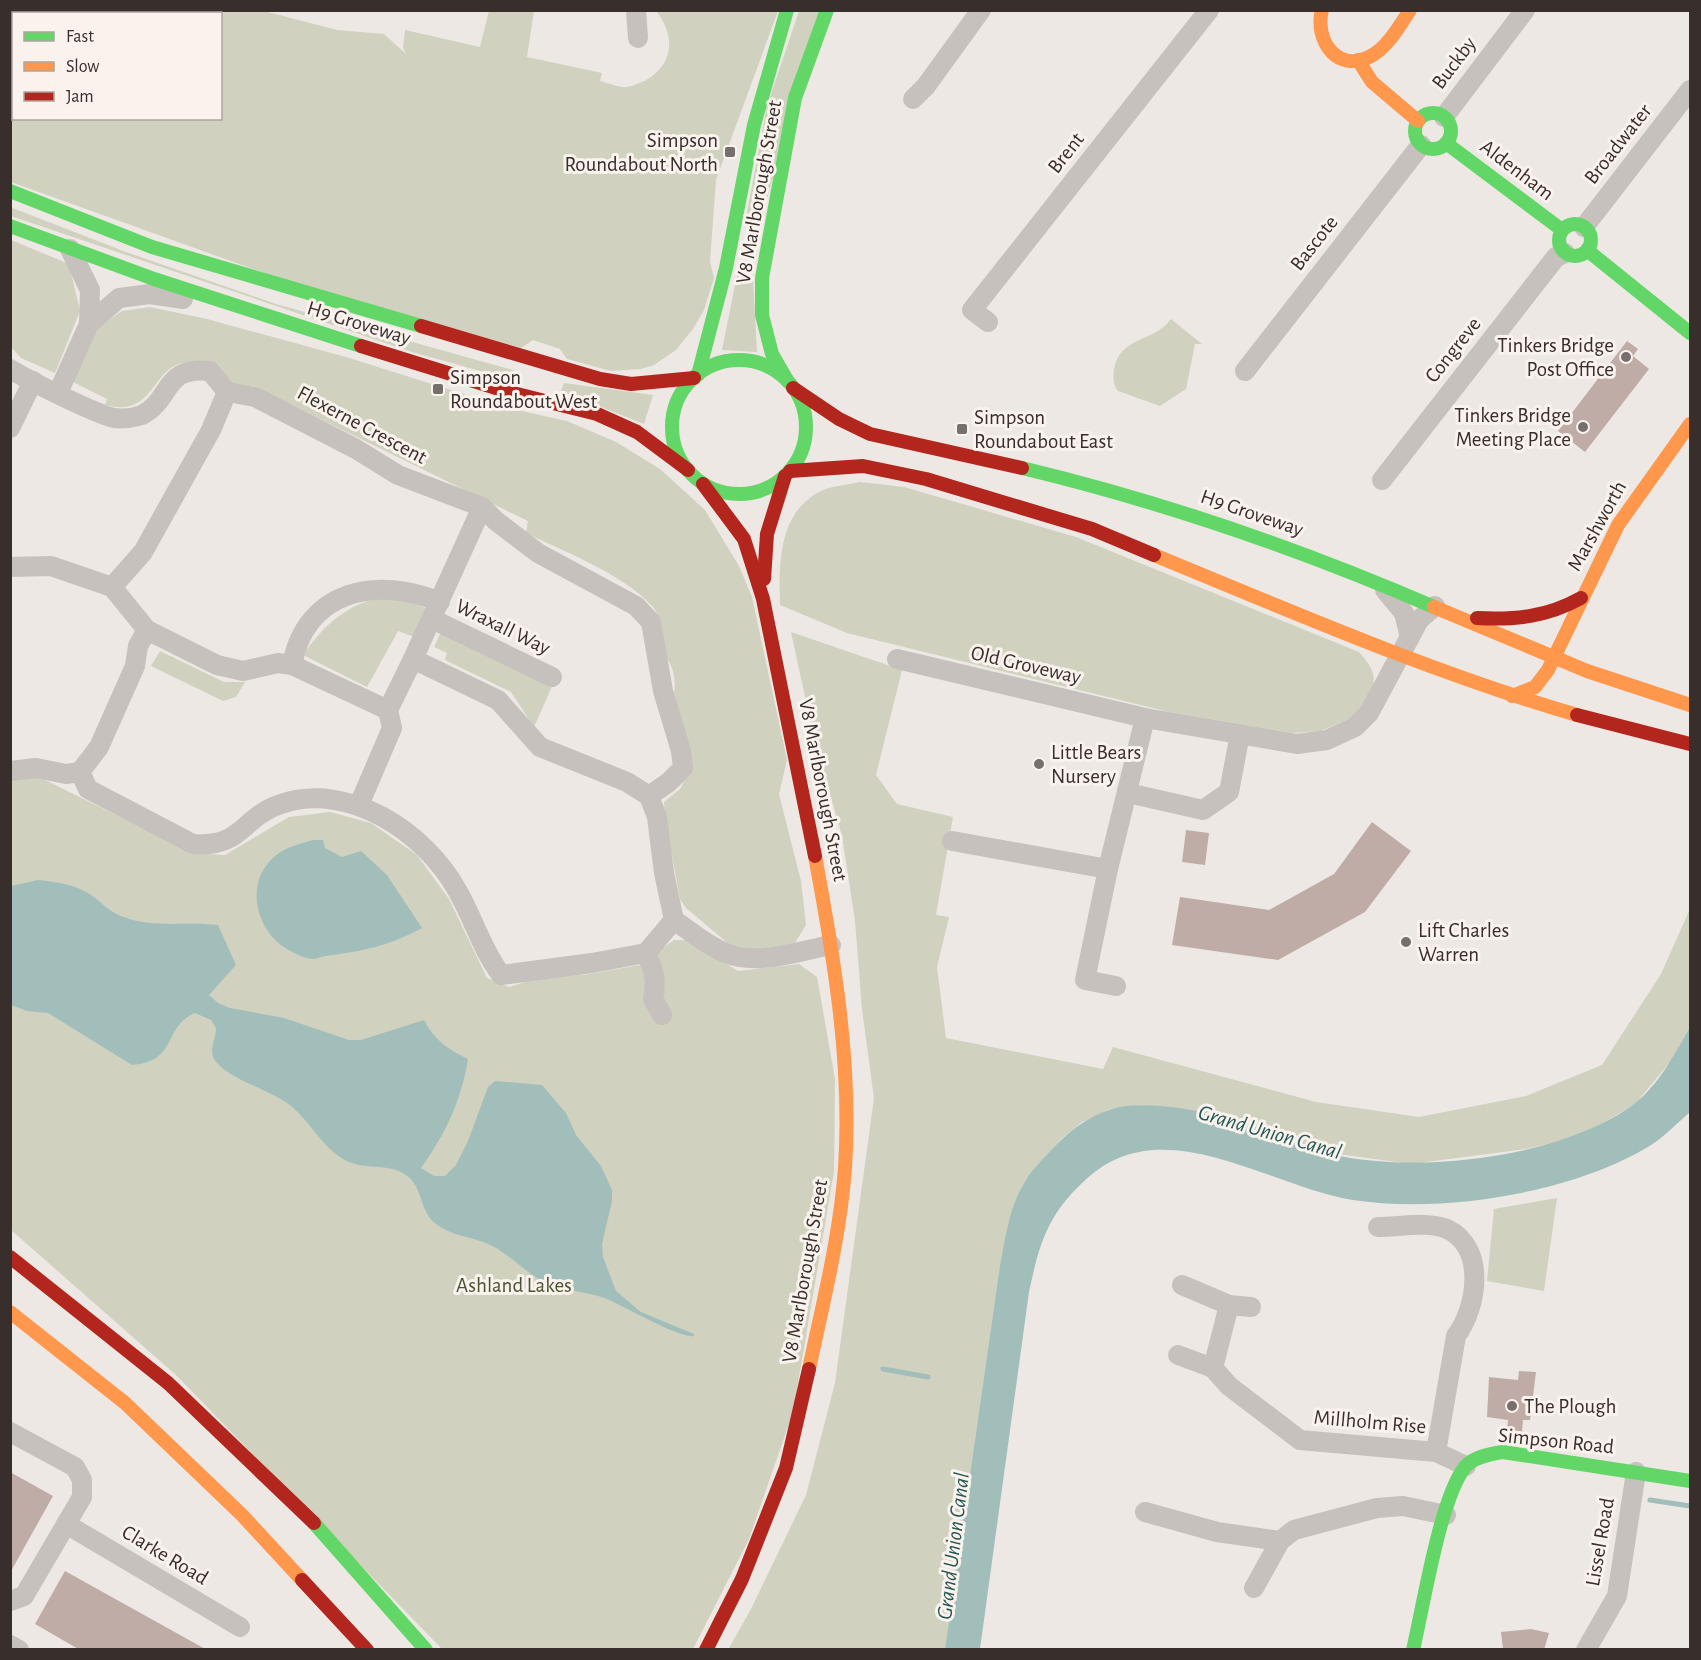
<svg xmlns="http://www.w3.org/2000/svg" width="1701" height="1660" font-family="'Alegreya Sans',sans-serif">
  <rect width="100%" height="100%" fill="#ede8e4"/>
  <g fill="#d0d1bf" fill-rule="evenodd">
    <path d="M11,11h253l73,19 47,4 22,20 -3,-6 2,-18 75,17 9,-36h45l-7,46 75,16 -2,8c8,2 20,7 27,6 41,-9 55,-44 29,-76h122l-62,169 -6,82 4,16 -10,32 -11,19 -17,21 -22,15 -13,4 -30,2 -44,-12 -7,-10 -27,-9 -12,8 -243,-70 -267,-96zM14,14h206v104h-206z"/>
    <polygon points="799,11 820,11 759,227 745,224 767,106"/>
    <polygon points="10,207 126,252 276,304 516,371 513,380 412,352 11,216"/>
    <polygon points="11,240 69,264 80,311 55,373 21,358 11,347"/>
    <polygon points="737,275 753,279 757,352 722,350"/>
    <path d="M150,307l57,12 139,38 162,51 59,13 49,21 44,27 45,41 34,56 13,31 35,163 -8,34 22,87 5,44 -13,21 -56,5 -51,-43 -6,-9 -15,-81 -1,-16 16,-13 8,-15 -16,-71c5,-17 4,-36 -9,-49 -1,-16 0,-37 -12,-49 -28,-31 -88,-54 -125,-72l2,-12 -275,-135h-17c-7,-6 -13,-14 -21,-19 -4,-3 -12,-3 -17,-4 -49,-8 -37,57 -93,42l2,-6 -36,-18 26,-53 25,-17z"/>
    <path d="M1171,319l31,25h-7l-9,45 -26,17 -42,-15c-5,-6 -5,-14 -4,-22 6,-33 41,-27 57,-50z"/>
    <polygon points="564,383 653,395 644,424 561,391"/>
    <path d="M860,482l44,5 172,50 283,115c25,28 14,33 -1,63l-37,16 -29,2 -123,-21 -322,-79 -67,-28c-1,-41 -2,-91 39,-113 11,-6 28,-7 41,-10z"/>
    <path d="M380,597h22l23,11 -11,29 -16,-6 -31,56 -64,-32c20,-29 42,-49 77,-58z"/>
    <polygon points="443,627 554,682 534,727 511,692 445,660 447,653 434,647"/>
    <polygon points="791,632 902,670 876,775 897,804 953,817 936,915 949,917 937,967 946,1038 1103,1069 1113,1047 1316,1102 1419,1117 1526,1096 1602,1065 1661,974 1690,909 1690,1027 1670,1062 1636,1103 1603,1123 1572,1138 1526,1149 1411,1164 1316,1151 1238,1121 1193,1111 1142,1105 1110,1109 1082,1122 1061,1139 1037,1165 1022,1187 1008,1224 1000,1265 945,1649 728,1650 751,1609 806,1495 835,1383 874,1098 862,1009 855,921 842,836 814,738"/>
    <polygon points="160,651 224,682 245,682 236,697 223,701 151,666"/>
    <polygon points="37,776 193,853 225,855 289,817 330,812 371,823 417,855 449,899 487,978 509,987 545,976 583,975 640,965 674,940 688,940 738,971 799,964 817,977 835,1079 834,1172 793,1412 749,1539 693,1649 442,1649 176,1375 11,1230 10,779"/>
    <polygon points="1557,1198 1544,1291 1487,1281 1494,1209"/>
  </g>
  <g fill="#a2bebb">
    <path d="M313,840h10l2,8 17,9 19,-6 26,24 35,53c-33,18 -59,23 -96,28 -4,0 -9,3 -13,3 -8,0 -19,-6 -26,-10 -32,-19 -43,-67 -12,-93 11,-9 24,-12 38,-16z"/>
    <path d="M38,880c18,2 37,4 53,15 10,7 19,17 30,21 32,13 64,5 97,9l18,40 -27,30 9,8 12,5 54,10 65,22h12l63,-20c10,20 25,30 44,39 -7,42 -22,74 -47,109l13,8h11l11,-11 12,-24 20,-54 7,-6 47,4 24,28 10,22 25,31 11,24v11l-10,43 1,13 13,34 25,21 53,22v2c-14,3 -70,-30 -87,-37 -21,-8 -44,-8 -65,-18 -20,-11 -34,-29 -56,-38 -18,-7 -34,-7 -50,-19 -17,-13 -13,-38 -30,-49 -17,-12 -38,-5 -57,-13 -27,-12 -38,-42 -62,-59 -19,-14 -60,-24 -73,-44 -5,-10 2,-20 2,-31l-5,-8 -16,-7c-33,14 -16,48 -63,52l-84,-52 -21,-2 -16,-6v-119z"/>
    <path d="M1690,1027l-1,86c-13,11 -25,24 -38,32 -77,48 -209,69 -298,55 -83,-13 -186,-89 -262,-25 -42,36 -51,65 -62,117l-49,357h-35l55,-384c5,-26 9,-55 22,-78 7,-14 18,-25 28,-36 17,-18 35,-33 59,-41 33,-12 96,1 130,11 26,8 50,22 76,29 89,27 244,10 319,-46 25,-19 41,-51 56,-77z"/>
  </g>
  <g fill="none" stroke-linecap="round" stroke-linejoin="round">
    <g stroke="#a2bebb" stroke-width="5">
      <polyline points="883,1369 928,1377"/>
      <polyline points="1650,1500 1690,1506"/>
    </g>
  </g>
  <g fill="#bfaca7">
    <polygon points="1627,341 1638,349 1633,356 1649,369 1585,452 1558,431"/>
    <polygon points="1372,822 1411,851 1365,912 1278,960 1172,945 1180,897 1269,910 1334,874"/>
    <polygon points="1186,830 1209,833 1205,865 1182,862"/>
    <polygon points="1519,1371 1536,1372 1530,1420 1523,1420 1522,1432 1507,1431 1508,1420 1487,1417 1489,1377 1518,1380"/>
    <polygon points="10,1472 53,1496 10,1573"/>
    <polygon points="65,1571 207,1650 80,1650 35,1624"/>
    <polygon points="1531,1629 1549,1633 1544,1650 1503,1648 1501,1632"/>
  </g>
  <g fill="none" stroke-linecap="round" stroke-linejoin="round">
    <g stroke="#c7c1bd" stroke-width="20">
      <polyline points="636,10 638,38"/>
      <polyline points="913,99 926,86 981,10"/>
      <polyline points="1444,117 1525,10"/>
      <polyline points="1584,227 1690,90"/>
      <polyline points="988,322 972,310 1209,10"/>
      <polyline points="89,324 119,298 150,294 183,299"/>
      <path d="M10,369c20,12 83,44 104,49 8,1 20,0 28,-3 31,-16 20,-49 68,-44l17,21"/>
      <polyline points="1245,371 1421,145"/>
      <polyline points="58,393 89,324 90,290 70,249"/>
      <polyline points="10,428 33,381"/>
      <polyline points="1382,480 1556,257 1565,253"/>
      <path d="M10,567l41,-1 61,21 35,43 70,35 26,6 35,-8 14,2 96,45 25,-51 85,41 42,47 87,35 22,14 8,21 7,56 10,47c19,13 41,32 65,37 30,5 62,-6 92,-12"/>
      <polyline points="112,587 143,552 211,430 227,392 255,397 356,449 398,475 482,507 496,521 538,553 636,606 651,622 663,691 681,751 683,768 669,782 649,796"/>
      <polyline points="1385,590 1404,613 1410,637"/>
      <polyline points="432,619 552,677"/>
      <path d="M147,630l-9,16 -3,20 -36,81 -19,25 8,17 105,55c50,4 48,-27 88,-40 67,-23 144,28 176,86 17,29 23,56 44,85l91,-12 54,-10 28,-33"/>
      <polyline points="413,659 482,507"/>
      <polyline points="897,659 1145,718 1297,744 1327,740 1355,727 1369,713 1419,620 1435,606"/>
      <path d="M292,665c14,-76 86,-89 148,-63"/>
      <polyline points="10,771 36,768 66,774 80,772"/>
      <polyline points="1128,793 1203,810 1229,792 1240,734"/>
      <polyline points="359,805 392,728 388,710"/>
      <polyline points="952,841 1108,869"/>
      <path d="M646,953c8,17 11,27 7,46l9,16"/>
      <polyline points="1116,986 1085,980 1108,869 1145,718"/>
      <path d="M1378,1227c20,0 51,-6 69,2 40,19 30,79 9,107l-20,116"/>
      <polyline points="1182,1285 1229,1305 1251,1307"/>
      <polyline points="1229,1305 1213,1368 1229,1386 1300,1440 1436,1452 1466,1466"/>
      <polyline points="1178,1355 1213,1368"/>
      <polyline points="10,1432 75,1467 82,1480 82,1497 24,1596 10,1601"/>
      <polyline points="1145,1512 1217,1532 1280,1541 1294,1530 1377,1508 1403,1506 1446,1515"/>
      <polyline points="66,1524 240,1627"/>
      <polyline points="1254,1588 1280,1541"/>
      <polyline points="10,1645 19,1650"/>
      <polyline points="1586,1650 1617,1596 1636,1472"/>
    </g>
    <g stroke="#63d668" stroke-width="14">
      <circle cx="1433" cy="131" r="18"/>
      <polyline points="1446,143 1562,230"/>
      <polyline points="10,191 152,247 421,326"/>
      <circle cx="1575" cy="240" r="16"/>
      <polyline points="10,226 154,279 361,346"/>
      <polyline points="1587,250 1690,333"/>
      <circle cx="739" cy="427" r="67"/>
      <polyline points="698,375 726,268 754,125 787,10"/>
      <polyline points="787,380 772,354 762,315 762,278 795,98 827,10"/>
      <path d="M1022,468c142,34 278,81 412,139"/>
      <polyline points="314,1523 426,1650"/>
      <path d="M1413,1650c10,-42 27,-152 52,-183 8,-10 25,-13 38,-15l187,29"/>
    </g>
    <g stroke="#ff974d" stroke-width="14">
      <path d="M1322,10c-8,31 16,64 49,46 17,-9 29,-31 39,-46"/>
      <polyline points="1358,60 1372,82 1418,121"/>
      <path d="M1154,555c139,57 279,118 423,160"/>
      <polyline points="1434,607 1587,671 1690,705"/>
      <polyline points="1512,696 1535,687 1548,670 1618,525 1690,424"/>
      <polyline points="10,1312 125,1403 242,1515 302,1580"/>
      <path d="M809,1369c14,-66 31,-133 36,-201 7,-104 -11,-210 -30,-312"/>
    </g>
    <g stroke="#b3261e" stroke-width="14">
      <polyline points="421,326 600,379 631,384 694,378"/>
      <polyline points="361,346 509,392 597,414 637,432 688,470"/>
      <polyline points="793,388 839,419 870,434 1022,468"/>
      <polyline points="790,471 863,466 926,479 1092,529 1154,555"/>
      <polyline points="703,484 744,539 763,599 815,856"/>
      <polyline points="764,579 767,534 785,476"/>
      <path d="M1477,618c38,2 70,-1 104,-20"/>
      <polyline points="1577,715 1690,744"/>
      <polyline points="10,1257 168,1383 314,1523"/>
      <polyline points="302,1580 367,1650"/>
      <polyline points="706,1650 742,1579 786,1468 809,1369"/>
    </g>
  </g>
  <g fill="#776f6c" stroke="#f9f2ed" stroke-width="2">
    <rect x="724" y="146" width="12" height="12" rx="3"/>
    <circle cx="1626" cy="357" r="6"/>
    <rect x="432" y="383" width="12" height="12" rx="3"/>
    <circle cx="1583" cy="427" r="6"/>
    <rect x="956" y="423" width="12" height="12" rx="3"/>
    <circle cx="1039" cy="764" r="6"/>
    <circle cx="1406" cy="942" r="6"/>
    <circle cx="1512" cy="1406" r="6"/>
  </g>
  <g text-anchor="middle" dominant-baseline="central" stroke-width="6" stroke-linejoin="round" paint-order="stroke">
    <g font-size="21" fill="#382e2b" stroke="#f9f2ed">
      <text transform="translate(1454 63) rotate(-53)">Buckby</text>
      <text transform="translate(1618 144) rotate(-52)">Broadwater</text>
      <text transform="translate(1066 153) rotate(-52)">Brent</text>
      <text transform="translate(1517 170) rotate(37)">Aldenham</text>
      <text transform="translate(759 192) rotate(-80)">V8 Marlborough Street</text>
      <text transform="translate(1314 243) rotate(-52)">Bascote</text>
      <text transform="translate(359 323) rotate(17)">H9 Groveway</text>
      <text transform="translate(1453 350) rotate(-52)">Congreve</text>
      <text transform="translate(362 425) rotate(28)">Flexerne Crescent</text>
      <text transform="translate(1252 513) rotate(19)">H9 Groveway</text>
      <text transform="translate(1597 526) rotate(-61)">Marshworth</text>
      <text transform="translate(503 627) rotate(26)">Wraxall Way</text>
      <text transform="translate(1026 665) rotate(13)">Old Groveway</text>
      <text transform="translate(823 790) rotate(79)">V8 Marlborough Street</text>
      <text transform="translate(805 1271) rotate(-80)">V8 Marlborough Street</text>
      <text transform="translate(1370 1422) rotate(5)">Millholm Rise</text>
      <text transform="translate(1556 1441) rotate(6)">Simpson Road</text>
      <text transform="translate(1600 1542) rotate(-80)">Lissel Road</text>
      <text transform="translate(165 1555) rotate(31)">Clarke Road</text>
    </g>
    <g font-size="21" fill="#382e2b" stroke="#f9f2ed" text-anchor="start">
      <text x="718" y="140" text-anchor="end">Simpson<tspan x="718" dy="24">Roundabout North</tspan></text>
      <text x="1614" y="345" text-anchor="end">Tinkers Bridge<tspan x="1614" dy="24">Post Office</tspan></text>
      <text x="450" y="377">Simpson<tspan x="450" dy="24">Roundabout West</tspan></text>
      <text x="1571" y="415" text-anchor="end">Tinkers Bridge<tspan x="1571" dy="24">Meeting Place</tspan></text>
      <text x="974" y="417">Simpson<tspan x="974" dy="24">Roundabout East</tspan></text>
      <text x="1051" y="752">Little Bears<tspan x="1051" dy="24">Nursery</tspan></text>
      <text x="1418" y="930">Lift Charles<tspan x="1418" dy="24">Warren</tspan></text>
      <text x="1524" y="1406">The Plough</text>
    </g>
    <g font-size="21" fill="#4b5431" stroke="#f9f2ed">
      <text x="514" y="1285">Ashland Lakes</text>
    </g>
    <g font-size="22" font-style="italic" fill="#245654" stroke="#f9f2ed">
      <text transform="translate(1270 1132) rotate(16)">Grand Union Canal</text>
      <text transform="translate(953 1546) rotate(-83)">Grand Union Canal</text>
    </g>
  </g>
  <rect width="1701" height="1660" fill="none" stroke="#382e2b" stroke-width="24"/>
  <rect x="12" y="12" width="210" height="108" fill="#f9f2ed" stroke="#aca49f" stroke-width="1.5"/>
  <rect x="24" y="32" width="30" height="9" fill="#63d668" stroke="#aca49f" stroke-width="1.5"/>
  <text x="66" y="42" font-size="18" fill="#382e2b">Fast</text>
  <rect x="24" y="62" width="30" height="9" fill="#ff974d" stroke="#aca49f" stroke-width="1.5"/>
  <text x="66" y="72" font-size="18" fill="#382e2b">Slow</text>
  <rect x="24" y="92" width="30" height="9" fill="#b3261e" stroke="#aca49f" stroke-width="1.5"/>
  <text x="66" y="102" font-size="18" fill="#382e2b">Jam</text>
</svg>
